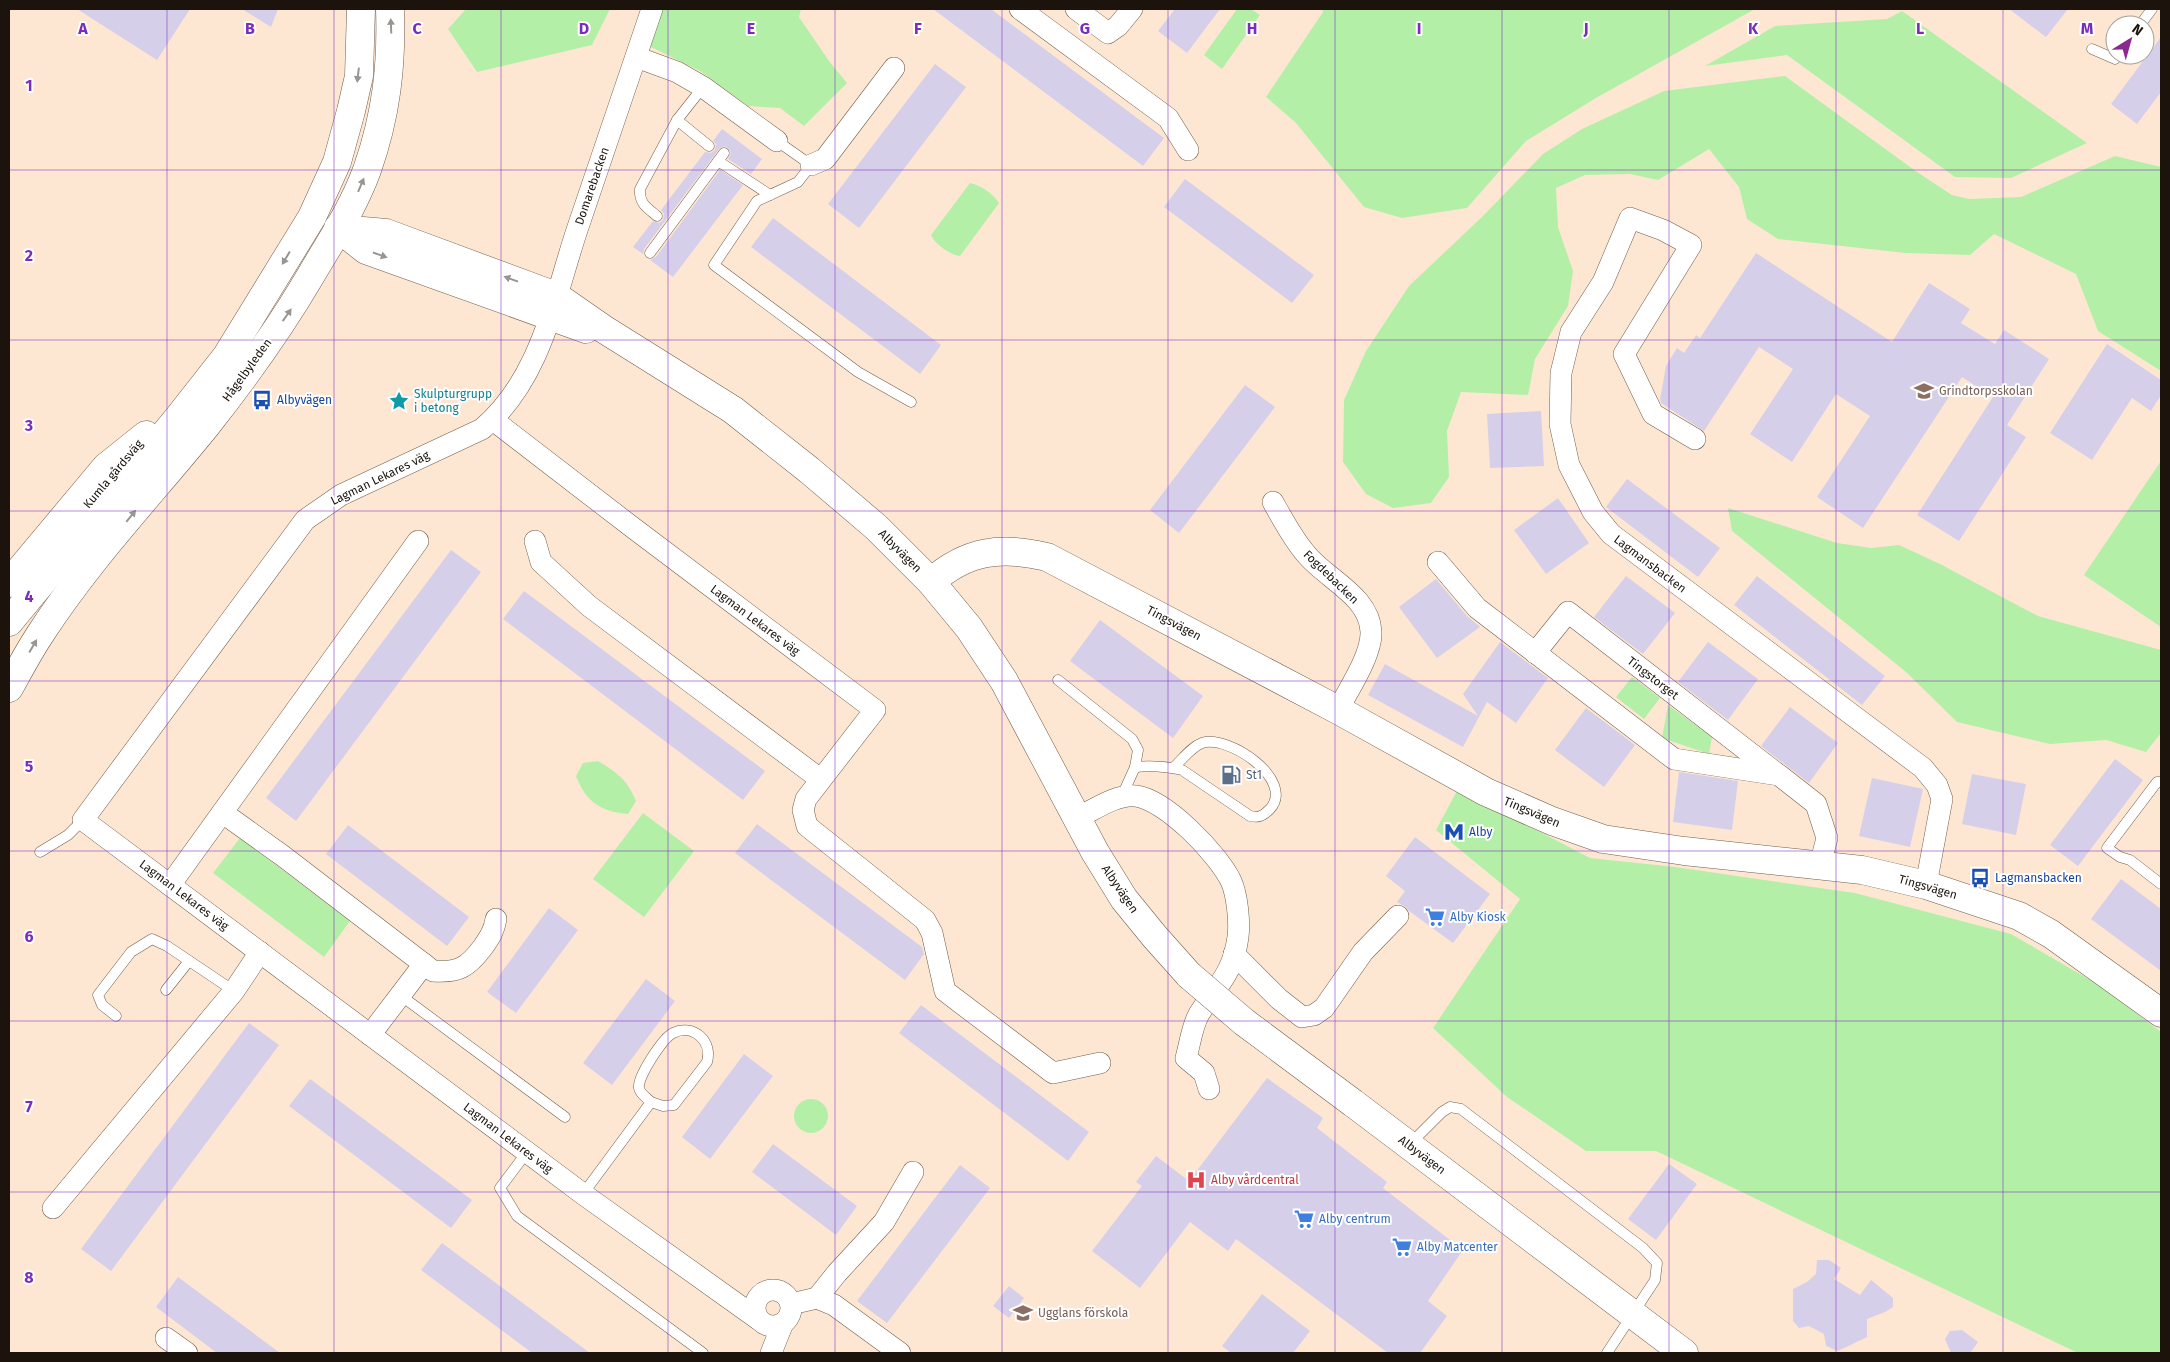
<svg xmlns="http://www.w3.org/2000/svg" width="2170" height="1362" font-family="'Fira Sans',sans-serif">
  <rect width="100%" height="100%" fill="#fee7d2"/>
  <g fill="#b4efa8">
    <polygon points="466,9 610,9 592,45 477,72 448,29"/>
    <polygon points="663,9 801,9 799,17 829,61 847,83 804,126 780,108 748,106 700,71 647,45"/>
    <polygon points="1237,9 1251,9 1260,15 1222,69 1204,55"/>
    <polygon points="1322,9 1755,9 1596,98 1526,141 1467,208 1402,218 1364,207 1296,123 1266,97 1323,12"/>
    <polygon points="1902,11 2087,143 2011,178 1955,177 1787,55 1705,66 1775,26 1887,19"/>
    <polygon points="1785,76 1917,172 1952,195 1969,199 2021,197 2115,156 2161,167 2161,371 2098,331 2076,274 1994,234 1970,255 1906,253 1778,239 1747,219 1739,187 1709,149 1658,180 1630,174 1585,175 1556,188 1558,227 1573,271 1568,306 1535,359 1528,395 1461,392 1447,431 1449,477 1431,503 1393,508 1366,494 1343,462 1344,400 1366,351 1409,286 1484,215 1543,154 1582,129 1664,91"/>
    <path d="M970,183c12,3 22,10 29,20l-39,53c-10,-1 -25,-12 -29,-21z"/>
    <polygon points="2161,461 2161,627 2084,575"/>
    <polygon points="1728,508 1837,543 1871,548 1899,545 1940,564 2038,616 2161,650 2161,733 2146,752 2106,740 2050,744 1957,722 1906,672 1732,531"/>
    <polygon points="1632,677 1660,698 1644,719 1616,697"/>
    <polygon points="1668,705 1712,737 1709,754 1662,738"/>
    <path d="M598,761c20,12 29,19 38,40l-8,13c-27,-2 -42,-12 -52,-38l7,-13z"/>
    <polygon points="1458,789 1590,858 1675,867 1855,893 2011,934 2099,985 2161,1032 2161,1353 2078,1353 1656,1151 1586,1151 1507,1097 1433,1028 1520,899 1436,830"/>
    <polygon points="643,813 694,851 644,917 593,879"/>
    <polygon points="240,838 350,921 324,957 213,873"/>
    <circle cx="811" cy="1116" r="17"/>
  </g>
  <g fill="#d6cfea">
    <polygon points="77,9 190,9 157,60"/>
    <polygon points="242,9 278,9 271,27"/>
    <polygon points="933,9 991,9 1164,138 1143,166"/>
    <polygon points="1175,9 1220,9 1187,53 1158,31"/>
    <polygon points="2009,9 2068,9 2046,37"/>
    <polygon points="2161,37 2161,92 2137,124 2111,104"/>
    <polygon points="935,64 966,87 859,228 828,204"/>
    <polygon points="722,129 762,159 751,174 728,159 731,153 728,148 724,146 719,149 644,249 643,254 633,247 653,221 659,223 663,220 664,214 661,210 705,152 711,153 715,150 716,144 713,141"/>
    <polygon points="720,170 743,185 673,277 650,260 656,257"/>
    <polygon points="1185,179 1314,275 1292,303 1164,207"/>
    <polygon points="773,218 941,345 920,374 751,247"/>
    <polygon points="1756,253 1892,342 1929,283 1970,309 1961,323 1995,344 2004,330 2049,359 2007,425 2026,437 1959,541 1917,515 1993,397 1962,377 1863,528 1817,497 1870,416 1836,394 1792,462 1750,434 1793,369 1759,347 1704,431 1661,403 1660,399 1666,366 1677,348 1684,353 1696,335 1700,338"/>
    <polygon points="2107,344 2161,380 2161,395 2151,411 2132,398 2092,460 2050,433"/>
    <polygon points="1245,385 1275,407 1179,533 1150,510"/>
    <polygon points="1541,411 1544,466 1490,468 1487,414"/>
    <polygon points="1627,479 1720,548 1698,577 1606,507"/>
    <polygon points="1558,498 1589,543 1546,574 1514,530"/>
    <polygon points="451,550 481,572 296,821 266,798"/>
    <polygon points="1626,576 1675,613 1643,654 1594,617"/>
    <polygon points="1757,576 1885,676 1862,705 1734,605"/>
    <polygon points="1436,579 1467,616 1480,627 1437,658 1399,607"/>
    <polygon points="524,591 765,771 743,800 503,619"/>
    <polygon points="1100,620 1203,696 1173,738 1070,661"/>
    <polygon points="1500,642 1548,678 1516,723 1487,702 1463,747 1368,695 1385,664 1478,716 1463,694"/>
    <polygon points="1708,642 1758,679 1728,720 1678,682"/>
    <polygon points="1790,707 1838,743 1809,783 1761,746"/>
    <polygon points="1586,708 1635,745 1604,787 1555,750"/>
    <polygon points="2115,759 2143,780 2078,866 2050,845"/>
    <polygon points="1679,772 1738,781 1732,830 1673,822"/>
    <polygon points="1972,774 2026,784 2016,835 1962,824"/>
    <polygon points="1872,778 1923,789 1910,847 1859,836"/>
    <polygon points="757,824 922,947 924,954 905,980 735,853"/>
    <polygon points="348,825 469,917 447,946 326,854"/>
    <polygon points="1415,837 1490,894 1453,943 1409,911 1406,907 1397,902 1405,891 1386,876"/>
    <polygon points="2121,879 2161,909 2161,971 2091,919"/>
    <polygon points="549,908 578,930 516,1013 487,992"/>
    <polygon points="646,979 675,1001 612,1085 583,1063"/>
    <polygon points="921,1005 1089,1132 1068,1161 899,1033"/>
    <polygon points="249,1023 279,1045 111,1271 81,1249"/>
    <polygon points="744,1054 773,1076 710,1159 682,1137"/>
    <polygon points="1267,1078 1323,1118 1317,1128 1387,1182 1383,1188 1463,1250 1428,1301 1447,1316 1420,1353 1388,1353 1236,1239 1228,1251 1190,1222 1140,1288 1092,1251 1142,1186 1136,1182 1156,1156 1189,1181"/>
    <polygon points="310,1079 472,1200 451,1228 289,1106"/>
    <polygon points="773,1144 857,1206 836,1235 752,1172"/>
    <polygon points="1669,1164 1697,1184 1656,1240 1628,1219"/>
    <polygon points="960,1165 990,1188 887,1323 857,1301"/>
    <polygon points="442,1243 590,1353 532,1353 421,1270"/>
    <polygon points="1817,1260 1829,1260 1841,1268 1834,1279 1860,1295 1871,1280 1893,1298 1893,1307 1885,1312 1867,1319 1867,1337 1838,1351 1826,1346 1824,1334 1809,1326 1799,1328 1793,1321 1793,1289 1807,1282 1816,1274"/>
    <polygon points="178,1277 280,1353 217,1353 156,1307"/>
    <polygon points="1009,1286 1024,1298 1009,1318 993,1306"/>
    <polygon points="1262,1294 1310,1331 1293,1353 1231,1353 1222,1346"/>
    <polygon points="1962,1330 1978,1342 1970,1353 1951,1353 1945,1339 1950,1331"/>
  </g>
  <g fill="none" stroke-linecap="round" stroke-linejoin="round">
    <defs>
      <g id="lane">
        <polyline points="2140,25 2152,9"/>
        <polyline points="2092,49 2115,59 2118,55"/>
        <polyline points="677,120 709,146"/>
        <polyline points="777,141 811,165 798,182 757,201 714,265 858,372 911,402"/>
        <polyline points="718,161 770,195"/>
        <path d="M657,216c-11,-9 -18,-13 -17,-27l37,-69 26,-33"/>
        <polyline points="650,253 724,153"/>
        <polyline points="1058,680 1132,739 1138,750 1135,767 1122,796"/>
        <path d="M1135,767c17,-2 30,-1 47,3l68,46c9,2 13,0 20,-7 26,-29 -42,-75 -68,-66 -11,4 -20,17 -29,25"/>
        <polyline points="2161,782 2157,782 2107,848 2120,857 2130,860 2161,884"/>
        <polyline points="40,852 68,835 83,820"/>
        <polyline points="166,990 189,961"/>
        <polyline points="400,995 565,1117"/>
        <polyline points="116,1016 102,1005 98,995 131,952 152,939 167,946 234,991"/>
        <polyline points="1410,1144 1442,1112 1450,1107 1461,1109 1643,1248 1657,1263 1655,1280 1607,1353"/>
        <polyline points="527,1152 500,1188 517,1216 703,1353"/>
        <path d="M583,1194l68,-92 12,4 11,-1 33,-43c6,-21 -14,-39 -34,-29 -10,5 -36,44 -34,55 1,6 8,10 12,14"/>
      </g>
      <g id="street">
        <path d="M652,9c-25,73 -49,146 -74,218 -24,71 -36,151 -96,202l-141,66 -36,25 -222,300 500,374 175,125"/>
        <polyline points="1020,9 1168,118 1188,150"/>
        <polyline points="1076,9 1108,33 1118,26 1132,9"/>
        <polyline points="636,57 677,72 703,87 777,141"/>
        <polyline points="811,165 825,159 894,68"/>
        <polyline points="493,420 632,527 875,710 806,799 803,810 807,826 925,920 932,933 945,991 1053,1073 1100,1063"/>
        <polyline points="1695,439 1653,414 1624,354 1691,245 1663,230 1630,218 1603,282 1571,332 1561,373 1560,424 1569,465 1593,512 1611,534 1923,768 1937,785 1942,799 1926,885"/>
        <path d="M1273,502c10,18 20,37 33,52 20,25 64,42 65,78 1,23 -23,58 -33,78"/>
        <polyline points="535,541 541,562 589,606 820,779"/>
        <polyline points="1438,562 1477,608 1674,759 1779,775 1816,804 1827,838 1820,865"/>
        <polyline points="1535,653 1568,612 1776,773"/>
        <path d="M223,813l60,43 150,115c26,2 35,-4 50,-24 7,-10 11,-16 13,-28"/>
        <path d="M1077,818c17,-8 39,-24 59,-22 30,4 82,58 95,85 6,13 9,41 7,56 -5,37 -21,48 -39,77 -7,12 -9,30 -13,44l18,15 5,16"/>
        <polyline points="170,885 418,541"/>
        <polyline points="1234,954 1279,999 1302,1017 1314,1015 1324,1008 1363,952 1398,916"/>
        <polyline points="370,1035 424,964"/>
        <polyline points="53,1208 234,991 260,952"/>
        <circle cx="773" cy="1308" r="18"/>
        <polyline points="817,1298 834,1305 900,1353"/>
        <polyline points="791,1304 817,1298 837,1273 884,1222 913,1172"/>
        <polyline points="166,1338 187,1353"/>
        <polyline points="771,1353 783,1323"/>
      </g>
      <g id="secondary">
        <polyline points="338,228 366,250 586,329"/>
        <polyline points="340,229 386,233 556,296 602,328 733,410 809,470 876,527 931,582 969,628 1004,681 1095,852 1124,899 1155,937 1189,975"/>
        <path d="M931,582c36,-32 70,-36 116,-25l291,153 148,82 66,29 51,18 81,12 178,19 64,15 93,31 32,18 110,79"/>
        <polyline points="9,583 106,467 146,435"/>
        <polyline points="9,622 178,418 226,357 312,217 337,162 351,111 359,76 361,9"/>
        <path d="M9,688c10,-18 19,-35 30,-52 48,-75 111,-141 167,-210 38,-48 74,-98 105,-151 20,-34 42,-67 56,-105 19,-54 25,-104 23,-161"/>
        <polyline points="1353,1103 1684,1353"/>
      </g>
    </defs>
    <use href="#lane" stroke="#725e4b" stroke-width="11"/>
    <use href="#street" stroke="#725e4b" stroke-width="22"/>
    <use href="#secondary" stroke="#725e4b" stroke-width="29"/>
    <use href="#lane" stroke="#fff" stroke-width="10"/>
    <use href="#street" stroke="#fff" stroke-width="21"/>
    <use href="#secondary" stroke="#fff" stroke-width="28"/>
    <defs>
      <polyline id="secondary-bridge" points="1189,975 1244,1022 1353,1103"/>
    </defs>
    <use href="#secondary-bridge" stroke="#725e4b" stroke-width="29" stroke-linecap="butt"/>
    <use href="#secondary-bridge" stroke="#fff" stroke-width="28"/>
  </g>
  <defs><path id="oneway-solid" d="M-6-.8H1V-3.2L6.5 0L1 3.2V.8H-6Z" transform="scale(1.25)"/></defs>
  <g fill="#989592">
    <use href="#oneway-solid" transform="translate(391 26) rotate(-92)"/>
    <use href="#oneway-solid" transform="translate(358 75) rotate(97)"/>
    <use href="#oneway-solid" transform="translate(361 185) rotate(-67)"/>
    <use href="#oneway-solid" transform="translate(380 255) rotate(19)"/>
    <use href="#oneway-solid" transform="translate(286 258) rotate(121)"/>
    <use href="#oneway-solid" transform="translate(511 279) rotate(-160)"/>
    <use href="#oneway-solid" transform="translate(287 315) rotate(-55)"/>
    <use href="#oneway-solid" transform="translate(131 516) rotate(-51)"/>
    <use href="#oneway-solid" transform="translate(33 646) rotate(-60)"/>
  </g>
  <path fill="none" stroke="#7b2cbf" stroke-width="1" stroke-opacity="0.55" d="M167,9v1344M334,9v1344M501,9v1344M668,9v1344M835,9v1344M1002,9v1344M1168,9v1344M1335,9v1344M1502,9v1344M1669,9v1344M1836,9v1344M2003,9v1344M9,170h2152M9,340h2152M9,511h2152M9,681h2152M9,851h2152M9,1021h2152M9,1192h2152"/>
  <defs>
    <symbol id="school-bare" viewBox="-9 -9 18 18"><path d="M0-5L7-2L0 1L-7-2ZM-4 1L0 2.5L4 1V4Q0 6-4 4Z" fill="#8d6e63" stroke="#fff" stroke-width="2.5" paint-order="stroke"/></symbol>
    <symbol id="bus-bare" viewBox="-9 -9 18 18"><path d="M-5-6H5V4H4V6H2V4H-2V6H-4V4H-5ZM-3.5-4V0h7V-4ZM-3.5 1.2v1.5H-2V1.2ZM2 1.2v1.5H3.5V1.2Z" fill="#1a4fb4" stroke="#fff" stroke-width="2.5" paint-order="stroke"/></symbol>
    <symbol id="sight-bare" viewBox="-9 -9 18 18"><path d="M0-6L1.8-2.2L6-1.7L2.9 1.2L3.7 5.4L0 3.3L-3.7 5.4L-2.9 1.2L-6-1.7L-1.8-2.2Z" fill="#0f9aa8" stroke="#fff" stroke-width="2.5" paint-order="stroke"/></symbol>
    <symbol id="fuel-bare" viewBox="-9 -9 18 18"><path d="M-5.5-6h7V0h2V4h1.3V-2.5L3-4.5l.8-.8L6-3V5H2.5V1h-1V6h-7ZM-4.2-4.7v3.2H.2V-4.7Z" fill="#5c6f8a" stroke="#fff" stroke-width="2.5" paint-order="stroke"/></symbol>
    <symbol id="metro-bare" viewBox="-9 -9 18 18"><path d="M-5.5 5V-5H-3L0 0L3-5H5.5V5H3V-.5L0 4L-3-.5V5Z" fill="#1a4fb4" stroke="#fff" stroke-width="2.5" paint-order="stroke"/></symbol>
    <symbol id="supermarket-bare" viewBox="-9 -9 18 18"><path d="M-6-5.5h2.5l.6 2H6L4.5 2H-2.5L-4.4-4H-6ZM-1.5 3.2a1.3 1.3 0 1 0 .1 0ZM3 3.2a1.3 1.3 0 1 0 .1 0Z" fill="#3f7fe0" stroke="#fff" stroke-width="2.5" paint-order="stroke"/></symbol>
    <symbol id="hospital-bare" viewBox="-9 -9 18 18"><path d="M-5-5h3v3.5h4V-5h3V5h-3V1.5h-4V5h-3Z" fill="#e0444e" stroke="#fff" stroke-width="2.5" paint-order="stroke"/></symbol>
  </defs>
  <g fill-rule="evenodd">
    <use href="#school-bare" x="1910" y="377" width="28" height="28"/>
    <use href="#bus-bare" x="248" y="386" width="28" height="28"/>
    <use href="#sight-bare" x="385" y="387" width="28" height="28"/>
    <use href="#fuel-bare" x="1217" y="761" width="28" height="28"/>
    <use href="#metro-bare" x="1440" y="818" width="28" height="28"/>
    <use href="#bus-bare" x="1966" y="864" width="28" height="28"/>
    <use href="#supermarket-bare" x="1421" y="903" width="28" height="28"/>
    <use href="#hospital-bare" x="1182" y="1166" width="28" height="28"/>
    <use href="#supermarket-bare" x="1290" y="1205" width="28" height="28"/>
    <use href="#supermarket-bare" x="1388" y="1233" width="28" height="28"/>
    <use href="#school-bare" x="1009" y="1299" width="28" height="28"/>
  </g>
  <g text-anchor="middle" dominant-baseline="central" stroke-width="4" stroke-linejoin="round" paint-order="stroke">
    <g font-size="12" fill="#1b130c" stroke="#fff">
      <text transform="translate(592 186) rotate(-71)">Domarebacken</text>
      <text transform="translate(247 370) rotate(-54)">Hågelbyleden</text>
      <text transform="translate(113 474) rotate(-50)">Kumla gårdsväg</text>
      <text transform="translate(380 478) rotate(-26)">Lagman Lekares väg</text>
      <text transform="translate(900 551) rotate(45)">Albyvägen</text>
      <text transform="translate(1650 564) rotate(37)">Lagmansbacken</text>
      <text transform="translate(1331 577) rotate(44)">Fogdebacken</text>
      <text transform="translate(755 620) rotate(37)">Lagman Lekares väg</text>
      <text transform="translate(1174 623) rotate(28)">Tingsvägen</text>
      <text transform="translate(1653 678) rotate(38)">Tingstorget</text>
      <text transform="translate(1532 812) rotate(23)">Tingsvägen</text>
      <text transform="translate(1928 887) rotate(16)">Tingsvägen</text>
      <text transform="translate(1120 889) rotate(56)">Albyvägen</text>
      <text transform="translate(184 895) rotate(37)">Lagman Lekares väg</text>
      <text transform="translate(508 1138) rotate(37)">Lagman Lekares väg</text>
      <text transform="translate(1422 1155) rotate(37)">Albyvägen</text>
    </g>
    <g font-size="12" fill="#785e54" stroke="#fff" text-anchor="start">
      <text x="1939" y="391">Grindtorpsskolan</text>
      <text x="1038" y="1313">Ugglans förskola</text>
    </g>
    <g font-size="12" fill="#0d838f" stroke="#fff" text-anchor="start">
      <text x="414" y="394">Skulpturgrupp<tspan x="414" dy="14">i betong</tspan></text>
    </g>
    <g font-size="12" fill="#164399" stroke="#fff" text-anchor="start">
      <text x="277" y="400">Albyvägen</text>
      <text x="1469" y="832">Alby</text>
      <text x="1995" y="878">Lagmansbacken</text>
    </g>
    <g font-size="12" fill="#4e5e75" stroke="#fff" text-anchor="start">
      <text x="1246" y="775">St1</text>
    </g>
    <g font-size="12" fill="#366cbe" stroke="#fff" text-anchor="start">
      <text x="1450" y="917">Alby Kiosk</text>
      <text x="1319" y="1219">Alby centrum</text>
      <text x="1417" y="1247">Alby Matcenter</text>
    </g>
    <g font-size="12" fill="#be3a42" stroke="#fff" text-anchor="start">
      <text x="1211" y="1180">Alby vårdcentral</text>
    </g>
  </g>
  <g font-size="16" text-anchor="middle" font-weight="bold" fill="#7b2cbf" stroke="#fff" stroke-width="4" stroke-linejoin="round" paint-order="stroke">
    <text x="83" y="34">A</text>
    <text x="250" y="34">B</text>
    <text x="417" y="34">C</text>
    <text x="584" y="34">D</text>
    <text x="751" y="34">E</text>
    <text x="918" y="34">F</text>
    <text x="1085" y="34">G</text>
    <text x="1252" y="34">H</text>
    <text x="1419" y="34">I</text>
    <text x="1586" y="34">J</text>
    <text x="1753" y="34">K</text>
    <text x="1920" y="34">L</text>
    <text x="2087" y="34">M</text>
    <text x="29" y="91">1</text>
    <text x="29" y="261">2</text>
    <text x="29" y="431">3</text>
    <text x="29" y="602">4</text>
    <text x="29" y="772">5</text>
    <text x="29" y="942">6</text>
    <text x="29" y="1112">7</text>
    <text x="29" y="1283">8</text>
  </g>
  <rect width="2170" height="1362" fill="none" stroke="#1b130c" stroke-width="20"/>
  <g transform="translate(2130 40) rotate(37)"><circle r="24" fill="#ffffff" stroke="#a4a19e"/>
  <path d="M0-4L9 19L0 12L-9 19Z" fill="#8c2990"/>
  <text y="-8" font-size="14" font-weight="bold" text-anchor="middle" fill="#1b130c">N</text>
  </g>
</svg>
